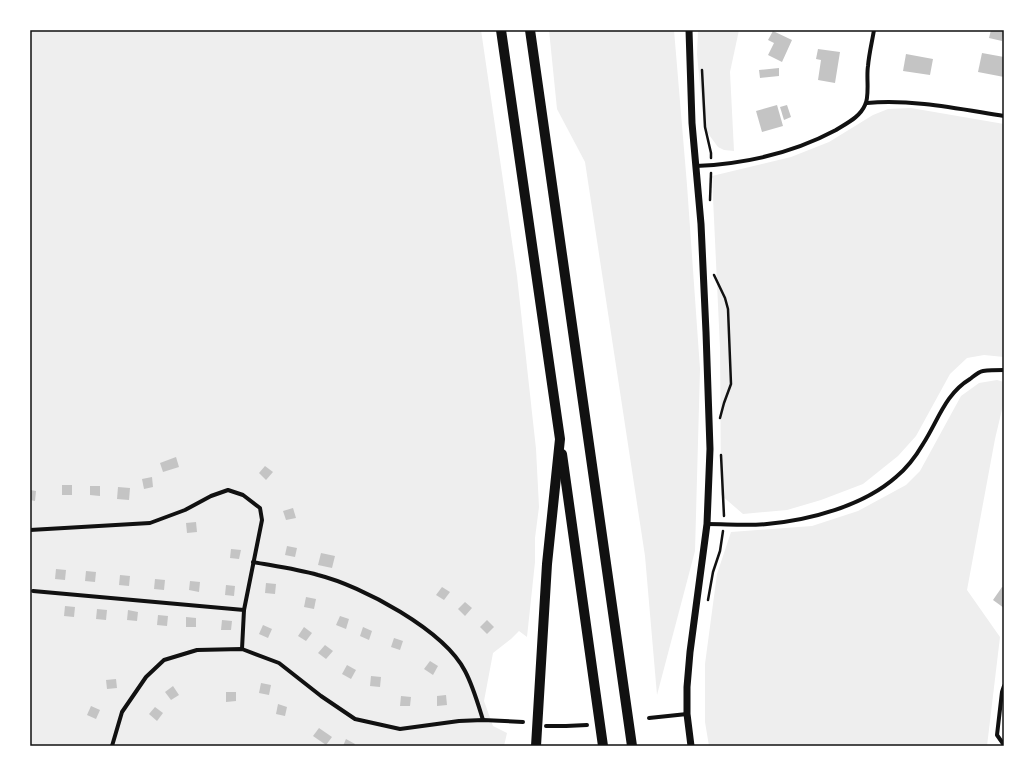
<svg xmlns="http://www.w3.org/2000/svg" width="1034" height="776" font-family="Cabin,sans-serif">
  <rect width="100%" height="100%" fill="#fff"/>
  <g fill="#eee">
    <polygon points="30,30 481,30 517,276 536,449 539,507 535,538 535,562 527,637 519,631 511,639 493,653 484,701 493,726 507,733 504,746 30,746"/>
    <polygon points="549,30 674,30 687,185 700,369 695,551 657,695 645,556 585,162 557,109"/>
    <polygon points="698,30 739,30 730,72 734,151 724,150 718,147 704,128 697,54"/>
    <polygon points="911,108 1004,124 1004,357 984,355 967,358 950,374 916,436 898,456 863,484 821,500 787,510 743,514 721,495 720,348 712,176 791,157 829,142 873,115 888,109"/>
    <polygon points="997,380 1004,382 1004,401 995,439 967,590 1000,637 987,746 709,746 705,722 705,664 717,574 731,532 812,526 858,511 906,485 920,471 961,396 979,383"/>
  </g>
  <g fill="#c4c4c4">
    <polygon points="991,30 1004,30 1002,41 989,38"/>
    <polygon points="773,31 792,40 782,62 768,55 774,43 768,40"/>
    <polygon points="818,49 840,52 835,83 818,80 821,60 816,59"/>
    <polygon points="982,53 1004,57 1004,77 978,72"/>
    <polygon points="906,54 933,59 930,75 903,71"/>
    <polygon points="779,68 779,76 760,78 759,70"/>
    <polygon points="777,105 783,126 762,132 756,111"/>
    <polygon points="787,105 791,117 784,120 780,107"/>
    <polygon points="176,457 179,467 163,472 160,463"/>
    <polygon points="265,466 273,472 266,480 259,473"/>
    <polygon points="152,477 153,487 144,489 142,479"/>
    <rect x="62" y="485" width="10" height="10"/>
    <polygon points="90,486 100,486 100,496 90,495"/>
    <polygon points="118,487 130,488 129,500 117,499"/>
    <polygon points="30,490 36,491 35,501 30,500"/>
    <polygon points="293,508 296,518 286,520 283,511"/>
    <polygon points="196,522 197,532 187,533 186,523"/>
    <polygon points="287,546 297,548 295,557 285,555"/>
    <polygon points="231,549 241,550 239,559 230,558"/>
    <polygon points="321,553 335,556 332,568 318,565"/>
    <polygon points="56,569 66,570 65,580 55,579"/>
    <polygon points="86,571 96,572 95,582 85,581"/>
    <polygon points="120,575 130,576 129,586 119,585"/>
    <polygon points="155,579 165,580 164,590 154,589"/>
    <polygon points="190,581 200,582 199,592 189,590"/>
    <polygon points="266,583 276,584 275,594 265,593"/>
    <polygon points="226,585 235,586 234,596 225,595"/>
    <polygon points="442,587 450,592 444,600 436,595"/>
    <polygon points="1002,587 1004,588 1004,608 993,600"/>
    <polygon points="306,597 316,599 314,609 304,607"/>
    <polygon points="465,602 472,608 465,616 458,609"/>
    <polygon points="65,606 75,607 74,617 64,616"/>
    <polygon points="97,609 107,610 106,620 96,619"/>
    <polygon points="128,610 138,612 137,621 127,620"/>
    <polygon points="158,615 168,616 167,626 157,625"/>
    <polygon points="340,616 349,619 346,629 336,625"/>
    <polygon points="186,617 196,618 196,627 186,627"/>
    <polygon points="222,620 232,621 231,630 221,630"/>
    <polygon points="487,620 494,627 487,634 480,627"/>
    <polygon points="263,625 272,629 268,638 259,634"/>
    <polygon points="304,627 312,633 306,641 298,636"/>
    <polygon points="363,627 372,631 369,640 360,636"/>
    <polygon points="394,638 403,641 400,650 391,647"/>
    <polygon points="325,645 333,651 326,659 318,653"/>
    <polygon points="430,661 438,666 433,675 424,669"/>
    <polygon points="347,665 356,670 351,679 342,674"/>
    <polygon points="371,676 381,677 380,687 370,686"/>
    <polygon points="116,679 117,688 107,689 106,680"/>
    <polygon points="261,683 271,685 269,695 259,693"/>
    <polygon points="173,686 179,695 171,700 165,692"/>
    <polygon points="226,692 236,692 236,701 226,702"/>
    <polygon points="446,695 447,705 437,706 437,696"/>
    <polygon points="401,696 411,697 410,706 400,706"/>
    <polygon points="278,704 287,707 285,716 276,714"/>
    <polygon points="91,706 100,710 96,719 87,715"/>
    <polygon points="155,707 163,713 157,721 149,714"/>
    <polygon points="319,728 332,737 326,745 313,736"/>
    <polygon points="346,739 355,744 354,746 343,746"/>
  </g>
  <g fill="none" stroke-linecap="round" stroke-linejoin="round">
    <g stroke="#111" stroke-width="2.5">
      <polyline points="702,70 705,127 711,153 711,158"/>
      <polyline points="710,200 711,173"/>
      <polyline points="714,275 725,298 728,309 731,384 724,403 720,418"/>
      <polyline points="721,455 724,516"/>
      <polyline points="708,600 713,572 720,551 723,531"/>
    </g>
    <g stroke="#111" stroke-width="4">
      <path d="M867,103c46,-4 92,6 137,13"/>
      <path d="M696,166c48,-2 97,-13 140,-36 11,-7 24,-13 29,-25 5,-9 1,-28 3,-39 1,-12 4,-24 6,-36"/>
      <path d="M707,524c20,0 40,2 60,0 43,-4 96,-18 129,-47 11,-9 20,-21 27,-33 15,-23 22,-50 47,-65 4,-3 8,-7 13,-8 7,-1 14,-1 21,-1"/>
      <polyline points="30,530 150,523 185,510 211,496 228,490 243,495 260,508 262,520 244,610 242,649"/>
      <path d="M253,562c22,4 44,7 65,13 44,11 126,55 147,96 8,15 13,33 18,49"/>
      <polyline points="33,591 244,610"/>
      <polyline points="1004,686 1002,692 997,735 1004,745"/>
      <polyline points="649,718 687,714"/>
      <polyline points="546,726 566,726 587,725"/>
      <polyline points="112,746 122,712 146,677 164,660 197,650 242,649 279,663 321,696 355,719 400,729 459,721 483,720 523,722"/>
    </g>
    <polyline stroke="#111" stroke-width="7" points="689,30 692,123 701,224 706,332 710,449 707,524 690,652 687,687 687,714 691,746"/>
    <g stroke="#111" stroke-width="10">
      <polyline points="501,30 560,439 547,564 536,746"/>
      <polyline points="530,30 632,746"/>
      <polyline points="562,454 603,746"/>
    </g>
  </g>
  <rect width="1034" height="776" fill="none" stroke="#ffffff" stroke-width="62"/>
  <rect x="31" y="31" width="972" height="714" fill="none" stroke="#111" stroke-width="1.5"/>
</svg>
